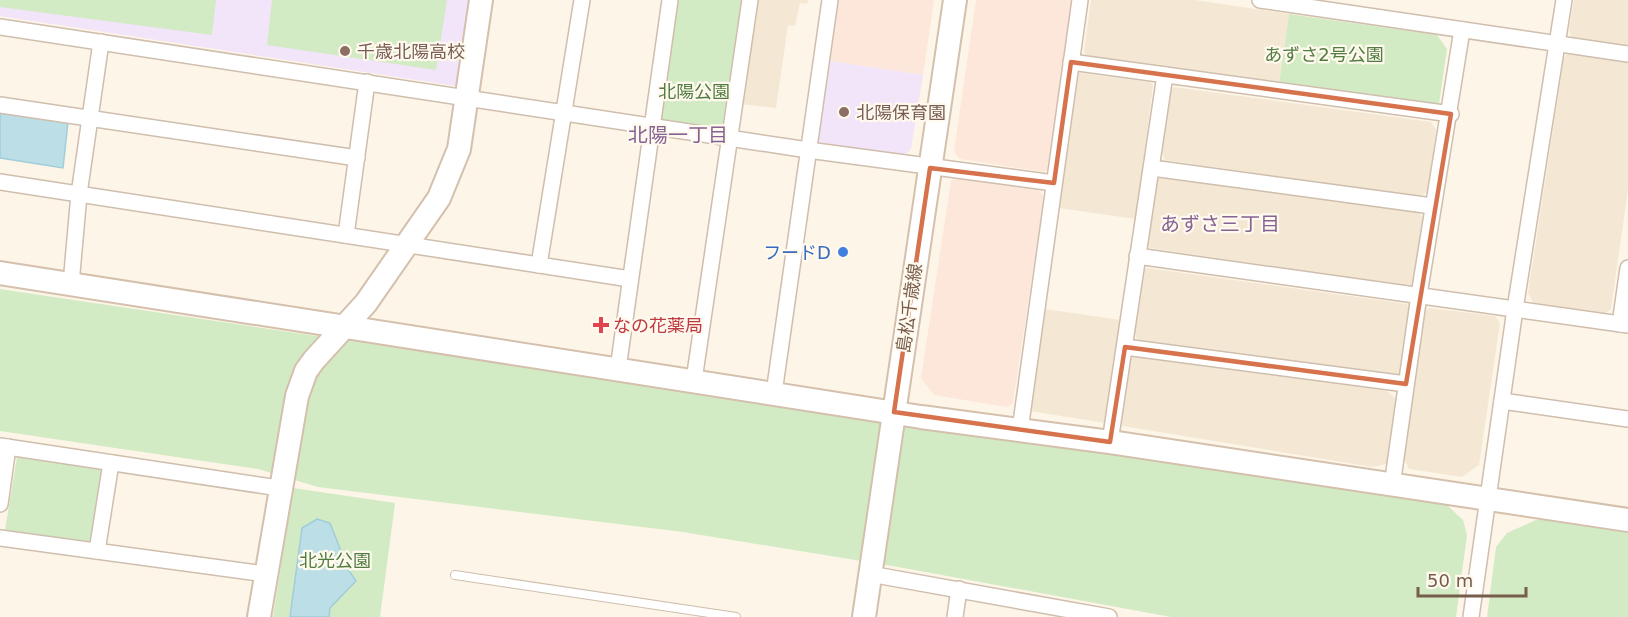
<svg xmlns="http://www.w3.org/2000/svg" width="1628" height="617" font-family="'DejaVu Sans','Noto Sans JP',sans-serif">
  <rect width="100%" height="100%" fill="#fdf5e7"/>
  <g fill="#f4e8d5">
    <polygon points="757,0 808,0 807,4 800,3 795,26 788,25 776,108 740,104"/>
    <polygon points="1091,0 1195,0 1289,14 1279,84 1086,57 1084,51"/>
    <polygon points="1574,0 1628,0 1628,49 1576,41 1572,38 1569,31"/>
    <polygon points="1568,53 1628,63 1628,189 1611,309 1604,314 1535,305 1528,293 1564,58"/>
    <polygon points="1079,73 1150,82 1153,85 1136,219 1059,208"/>
    <polygon points="1174,87 1431,122 1436,130 1428,191 1419,197 1165,160 1161,151 1170,91"/>
    <polygon points="1161,175 1418,212 1424,219 1416,280 1409,287 1150,248 1147,244 1158,177"/>
    <polygon points="1147,268 1407,304 1410,308 1402,373 1391,376 1141,340 1137,339 1134,331 1143,271"/>
    <polygon points="1429,308 1495,316 1500,323 1479,465 1462,477 1409,469 1403,457 1423,313"/>
    <polygon points="1045,309 1121,320 1105,423 1030,411"/>
    <polygon points="1132,353 1387,391 1398,401 1390,459 1386,464 1372,467 1123,426 1121,423"/>
  </g>
  <g fill="#fde7db">
    <polygon points="838,0 934,0 923,75 830,61"/>
    <polygon points="976,0 1074,0 1049,168 1044,172 960,159 954,151"/>
    <polygon points="956,177 1036,187 1044,197 1013,403 1007,407 934,395 921,378 951,181"/>
  </g>
  <g fill="#f2e4f9">
    <polygon points="0,0 469,0 456,86 0,16"/>
    <polygon points="830,61 923,75 911,149 907,153 897,155 817,142"/>
  </g>
  <g fill="#d2ebc5">
    <polygon points="0,0 216,0 212,35 0,7"/>
    <polygon points="272,0 447,0 436,70 267,45"/>
    <polygon points="676,0 742,0 723,123 715,128 662,119 657,113"/>
    <polygon points="1289,14 1437,35 1447,49 1439,104 1279,84"/>
    <polygon points="0,289 1446,504 1463,520 1467,535 1456,617 1171,617 898,567 683,532 318,487 258,469 0,431"/>
    <polygon points="17,457 104,468 92,542 5,530"/>
    <polygon points="293,488 395,503 380,617 273,617"/>
    <polygon points="1536,520 1563,520 1628,533 1628,617 1487,617 1496,547 1507,533"/>
  </g>
  <g fill="#bbdee7" stroke="#a1cdd9" stroke-width="1.5">
    <polygon points="0,113 68,122 63,168 0,158"/>
    <polygon points="317,519 330,523 348,569 356,581 330,608 329,617 290,617 302,528"/>
  </g>
  <g fill="none" stroke-linecap="round" stroke-linejoin="round">
    <defs>
      <polyline id="lane" points="455,575 736,617"/>
      <g id="street">
        <polyline points="1260,0 1628,54"/>
        <polyline points="0,27 808,150 1054,183"/>
        <polyline points="1071,62 1451,114"/>
        <polyline points="0,105 357,158"/>
        <polyline points="1152,168 1432,206"/>
        <polyline points="0,182 630,279"/>
        <polyline points="346,235 367,82"/>
        <polyline points="1137,256 1628,325"/>
        <polyline points="539,265 582,0"/>
        <polyline points="71,284 79,194 101,42"/>
        <polyline points="1620,324 1628,268"/>
        <polyline points="1125,347 1406,384"/>
        <polyline points="618,369 670,0"/>
        <polyline points="694,380 750,0"/>
        <polyline points="774,393 830,0"/>
        <polyline points="1502,401 1628,419"/>
        <polyline points="1020,430 1080,0"/>
        <polyline points="1110,442 1165,75"/>
        <polyline points="0,446 279,488"/>
        <polyline points="1392,486 1419,295 1462,30"/>
        <polyline points="0,504 8,447"/>
        <polyline points="0,538 265,574"/>
        <polyline points="97,551 111,463"/>
        <polyline points="870,574 1109,617"/>
        <polyline points="955,617 959,589"/>
        <polyline points="1471,617 1515,309 1564,0"/>
      </g>
      <g id="secondary">
        <polyline points="0,273 921,417 1110,442 1628,520"/>
        <polyline points="259,617 297,396 306,371 314,360 366,303 439,198 459,149 481,0"/>
        <polyline points="864,617 955,0"/>
      </g>
    </defs>
    <use href="#lane" stroke="#cfbead" stroke-width="10"/>
    <use href="#street" stroke="#cfbead" stroke-width="18"/>
    <use href="#secondary" stroke="#d4c0ad" stroke-width="26"/>
    <use href="#lane" stroke="#fff" stroke-width="8"/>
    <use href="#street" stroke="#fff" stroke-width="15"/>
    <use href="#secondary" stroke="#fff" stroke-width="22"/>
  </g>
  <path fill="none" stroke="#d6734c" stroke-width="4.5" stroke-linejoin="round" d="M1071,62l380,52 -45,270 -281,-37 -15,95 -216,-30 36,-244 124,15z"/>
  <g fill="#8d6e63" stroke="#fff9ee" stroke-width="2">
    <circle cx="345" cy="51" r="6"/>
    <circle cx="844" cy="112" r="6"/>
  </g>
  <circle fill="#3f7fe0" stroke="#fff9ee" stroke-width="2" cx="843" cy="252" r="6"/>
  <path fill="#e0444e" stroke="#fff9ee" stroke-width="2" d="M598 316h6v6h6v6h-6v6h-6v-6h-6v-6h6z"/>
  <g text-anchor="middle" dominant-baseline="central" stroke-width="4.5" stroke-linejoin="round" paint-order="stroke">
    <g font-size="18" fill="#785e54" stroke="#fff9ee" text-anchor="start">
      <text x="357" y="51">千歳北陽高校</text>
      <text x="856" y="112">北陽保育園</text>
    </g>
    <g font-size="18" fill="#517d42" stroke="#fff9ee">
      <text x="1324" y="54">あずさ2号公園</text>
      <text x="694" y="91">北陽公園</text>
      <text x="335" y="560">北光公園</text>
    </g>
    <g font-size="18" fill="#366cbe" stroke="#fff9ee" text-anchor="end">
      <text x="831" y="252">フードD</text>
    </g>
    <g font-size="18" fill="#775d4b" stroke="#fff9ee">
      <text transform="translate(909 308) rotate(-82)">島松千歳線</text>
    </g>
    <g font-size="18" fill="#be3a42" stroke="#fff9ee" text-anchor="start">
      <text x="613" y="325">なの花薬局</text>
    </g>
    <g font-size="20" fill="#856393" stroke="#fff9ee">
      <text x="678" y="135">北陽一丁目</text>
      <text x="1220" y="224">あずさ三丁目</text>
    </g>
  </g>
  <path d="M1418 587v9h108v-9" fill="none" stroke="#775d4b" stroke-width="3"/>
  <text x="1427" y="587" font-size="18" fill="#775d4b" stroke="#fff9ee" stroke-width="4.5" paint-order="stroke">50 m</text>
</svg>
